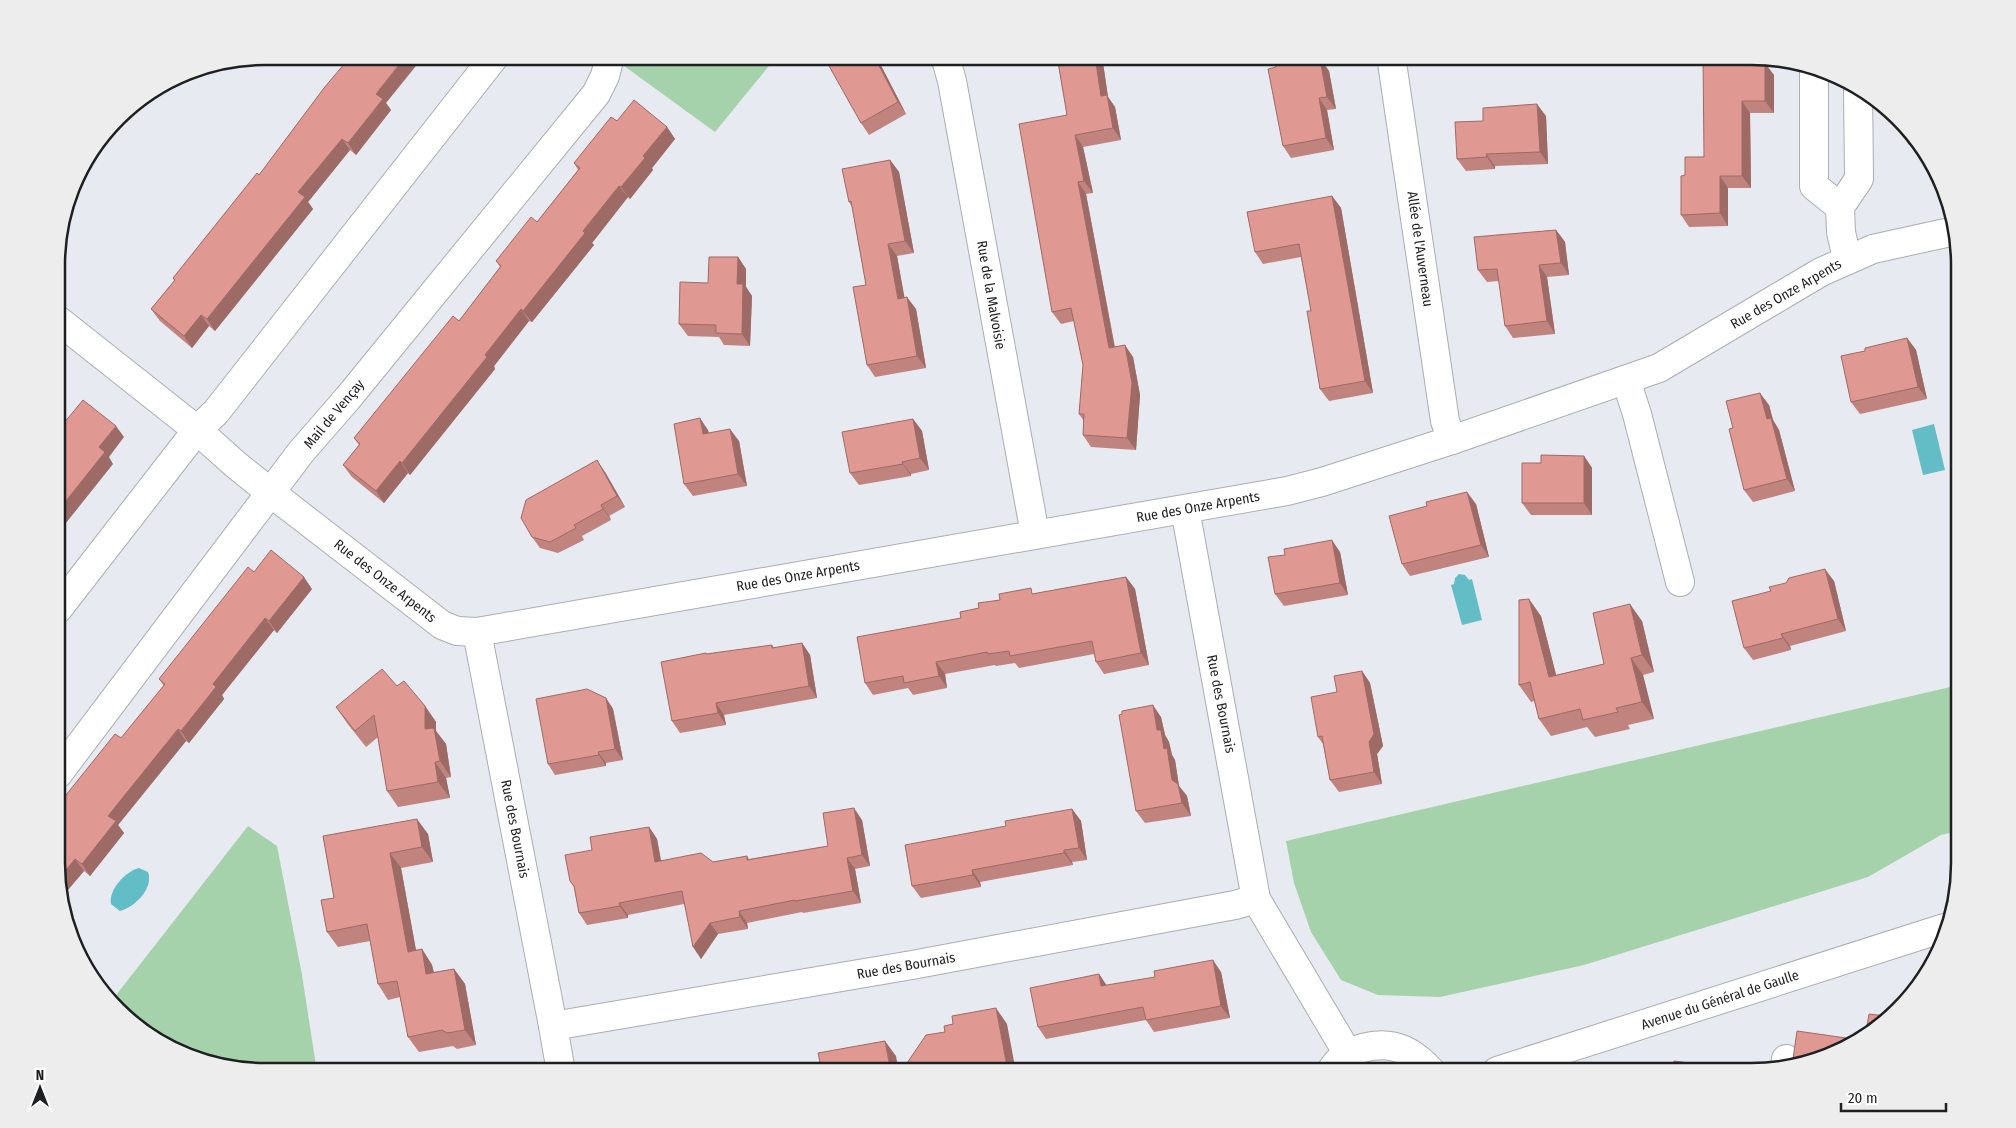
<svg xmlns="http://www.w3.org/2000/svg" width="2016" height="1128" font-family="'Fira Sans Condensed',sans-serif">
  <rect width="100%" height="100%" fill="#e7eaf0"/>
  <g fill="#a5d2ab">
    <polygon points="622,56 777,56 715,132 620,63"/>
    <polygon points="1959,685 1959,831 1941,835 1868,877 1584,965 1440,997 1378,995 1341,980 1311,932 1294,883 1286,841"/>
    <polygon points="248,826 277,846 302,975 317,1072 264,1072 211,1065 161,1044 113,999"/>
  </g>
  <g fill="#63bdc6">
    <polygon points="1934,424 1945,470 1923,475 1912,430"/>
    <polygon points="1459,574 1465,575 1469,580 1472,579 1482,620 1462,625 1451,585 1454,584 1455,578"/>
    <path d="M139,868l9,4c6,16 -13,35 -28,39l-9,-7c-3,-14 15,-33 28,-36z"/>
  </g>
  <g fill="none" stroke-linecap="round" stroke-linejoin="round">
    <defs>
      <g id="minor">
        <polyline points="945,56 952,81 1035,534"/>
        <polyline points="1391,56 1445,421 1452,440"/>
        <polyline points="1814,67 1814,186 1840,207"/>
        <polyline points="1847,259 1841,232 1840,207 1859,179 1858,87"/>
        <polyline points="58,320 197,430 235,464 271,493 442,625 457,631 477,632 1287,491 1322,482 1452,440 1659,368 1821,272 1873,249 1955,231"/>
        <polyline points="1626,380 1637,414 1680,582"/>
        <polyline points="1185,509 1256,899 1348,1054"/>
        <polyline points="58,609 197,430 216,412 495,56"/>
        <polyline points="477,632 553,1026 912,965 1235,905 1256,899"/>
        <polyline points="58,774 301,452 348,398 596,94 605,76 610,56"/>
        <polyline points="553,1026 561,1072"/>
        <polyline points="1785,1067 1786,1059"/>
        <path d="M1331,1071c13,-23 49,-32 73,-21 11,5 19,13 27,21"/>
        <polyline points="1497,1071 1944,928"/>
      </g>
    </defs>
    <use href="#minor" stroke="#aaadb2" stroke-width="30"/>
    <use href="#minor" stroke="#fff" stroke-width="28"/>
  </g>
  <g fill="#c1837e">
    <polygon points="826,56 876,56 906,114 869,135 861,123"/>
    <polygon points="1057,56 1102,56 1108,97 1115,107 1121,140 1083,147 1093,193 1086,194 1115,347 1133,357 1140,395 1136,450 1091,447 1083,435 1084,421 1079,414 1083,365 1074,321 1061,324 1052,312 1067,115"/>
    <polygon points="1274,56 1323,56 1324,64 1329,71 1336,109 1327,110 1334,150 1291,158 1283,146 1276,67"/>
    <polygon points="1469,56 1511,56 1511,59 1472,60"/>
    <polygon points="1750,56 1750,63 1774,75 1774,113 1750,113 1751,188 1728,188 1728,226 1689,227 1681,215 1685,175 1704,157"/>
    <polygon points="386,103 391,110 356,155 350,150 308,202 313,209 215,331 209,326 192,348 160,321 151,309 174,281 173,278 259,175"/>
    <polygon points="1546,116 1548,164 1495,166 1495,169 1466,171 1457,159"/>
    <polygon points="617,121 667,127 675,139 652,168 653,170 630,199 628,197 592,243 594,245 532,322 529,321 494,366 495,369 410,475 408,473 384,503 352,477 343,465 359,445 354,438 459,321 500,267 496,261 537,222 578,170 574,163"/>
    <polygon points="1901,127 1920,145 1909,145 1901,133"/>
    <polygon points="890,160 899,172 914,253 897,256 904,298 916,309 926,368 875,377 867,365 866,285 852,207 849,202"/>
    <polygon points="1332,196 1341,208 1373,393 1329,401 1320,389 1311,311 1301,257 1263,264 1255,252"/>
    <polygon points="1556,230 1565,242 1569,275 1547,277 1555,334 1513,338 1505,326 1499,281 1487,282 1478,270"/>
    <polygon points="738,257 746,269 746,287 752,296 750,346 724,345 719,337 688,336 679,324 708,283"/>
    <polygon points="1907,338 1916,350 1927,399 1860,414 1851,402 1865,351"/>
    <polygon points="1769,405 1773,420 1779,430 1795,491 1753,502 1744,490 1733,428"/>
    <polygon points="913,419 922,431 929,470 911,474 911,476 859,485 850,473"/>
    <polygon points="708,430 709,433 739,441 747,486 693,496 684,484"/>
    <polygon points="1584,456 1592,468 1592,515 1531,515 1522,503 1541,463"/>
    <polygon points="605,472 625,507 609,516 611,520 582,536 584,540 558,553 540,548 532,537"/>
    <polygon points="1476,504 1489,557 1410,576 1402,564"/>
    <polygon points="1340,552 1348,595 1284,606 1275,594"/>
    <polygon points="254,572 312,589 277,633 274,630 222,695 224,699 189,743 186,741 118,825 124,833 90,876 84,871 61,898 58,890 60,818 58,814 58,805 121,738 164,686 159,679"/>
    <polygon points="1126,577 1135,589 1149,665 1104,674 1096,662 1094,654 1019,668 1015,663 996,666 995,665 945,674 947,688 913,695 908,688 873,695 865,683 961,618 979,608 1000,600"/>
    <polygon points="1834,581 1846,631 1790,646 1791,650 1753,660 1744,648 1771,591"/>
    <polygon points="1541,616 1556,675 1604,664 1642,621 1654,672 1643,675 1654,719 1628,725 1630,729 1595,737 1587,727 1551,736 1539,719 1534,701 1531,702 1519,685"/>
    <polygon points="802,643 810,655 817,698 724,715 726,725 680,733 672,721 706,653 707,654 772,645 774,648"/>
    <polygon points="1362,671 1370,683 1383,746 1377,754 1382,784 1339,792 1330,780 1323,744 1318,737 1337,692"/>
    <polygon points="397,686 425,706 436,722 436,731 446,744 451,777 446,778 450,798 398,807 387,791 378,737 366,747 347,723 336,707"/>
    <polygon points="606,698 613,709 623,760 606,763 606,766 555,775 548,764"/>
    <polygon points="1161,717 1165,735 1169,742 1172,755 1175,760 1179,786 1187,796 1191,816 1145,823 1136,811"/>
    <polygon points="1072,809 1081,821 1087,860 1072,862 1073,865 980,882 981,887 921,898 912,886 1006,826"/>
    <polygon points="862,820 870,866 855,869 861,903 803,913 802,912 747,923 748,929 718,934 701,959 684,904 628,915 628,918 587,925 579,913 574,887 570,881 592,850 649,827 657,839 661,860 713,862 747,856 749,859 828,846"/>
    <polygon points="428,834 433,862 401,868 416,950 422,949 432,965 434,972 454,969 465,984 476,1045 457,1049 453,1046 419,1052 408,1037 400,997 388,1000 378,984 370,941 338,947 327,932 334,898 323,836"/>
    <polygon points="1221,972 1230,1018 1154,1032 1146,1020 1046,1039 1038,1027 1099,974 1107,986"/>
  </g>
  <g fill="#9d6a66">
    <polygon points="406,56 424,56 386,103 391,110 356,155 348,143 376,94"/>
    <polygon points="874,56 876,56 906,114 898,102"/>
    <polygon points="1095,56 1102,56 1108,97 1115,107 1121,140 1113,128 1101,96"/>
    <polygon points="1316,56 1323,56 1324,64 1329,71 1336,109 1327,97"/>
    <polygon points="1741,56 1750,56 1750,75 1741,63"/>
    <polygon points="1765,63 1774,75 1774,113 1765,101"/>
    <polygon points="1319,98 1327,110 1334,150 1326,138"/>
    <polygon points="1742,101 1750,113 1751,188 1742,176"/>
    <polygon points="1537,104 1546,116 1548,164 1540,152"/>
    <polygon points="667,127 675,139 652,168 653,170 630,199 621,187 643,156"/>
    <polygon points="1075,135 1083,147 1093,193 1084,181"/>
    <polygon points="342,139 350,150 308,202 313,209 215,331 207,319 298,192"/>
    <polygon points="1486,154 1495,166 1495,169 1487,157"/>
    <polygon points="890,160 899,172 914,253 905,241"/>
    <polygon points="1720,176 1728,188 1728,226 1720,213"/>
    <polygon points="1078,182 1086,194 1117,360 1109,348"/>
    <polygon points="619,186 628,197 592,243 594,245 532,322 523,311 583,231"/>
    <polygon points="1332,196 1341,208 1373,393 1365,381"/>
    <polygon points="1556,230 1565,242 1569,275 1561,263"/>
    <polygon points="888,244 897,256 907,311 898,299"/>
    <polygon points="738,257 746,269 746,287 752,296 750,346 742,334 737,284"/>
    <polygon points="1539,265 1547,277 1555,334 1547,321"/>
    <polygon points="907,297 916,309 926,368 917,356"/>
    <polygon points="521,309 529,321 494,366 495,369 410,475 402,463"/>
    <polygon points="201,315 209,326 192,348 184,336"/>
    <polygon points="1907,338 1916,350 1927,399 1918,387"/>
    <polygon points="1125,345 1133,357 1140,395 1136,450 1127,438"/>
    <polygon points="1760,393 1769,405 1773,420 1779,430 1795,491 1787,479 1767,419"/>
    <polygon points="700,418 708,430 711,446 703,434"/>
    <polygon points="913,419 922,431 929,470 920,458"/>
    <polygon points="116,426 124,437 109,457 113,464 58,533 58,511 99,447"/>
    <polygon points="730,429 739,441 747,486 738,474"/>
    <polygon points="1584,456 1592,468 1592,515 1584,503"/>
    <polygon points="597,460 605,472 625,507 617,496"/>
    <polygon points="400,461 408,473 384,503 376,491"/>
    <polygon points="902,462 911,474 911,476 903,464"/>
    <polygon points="1467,492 1476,504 1489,557 1481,545"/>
    <polygon points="601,505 609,516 611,520 603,509"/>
    <polygon points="1332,540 1340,552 1348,595 1340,583"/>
    <polygon points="1825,569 1834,581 1846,631 1838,619"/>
    <polygon points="304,577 312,589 277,633 269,621"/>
    <polygon points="1126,577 1135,589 1149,665 1141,653"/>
    <polygon points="1529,599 1541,616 1561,694 1549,677"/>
    <polygon points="1630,604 1642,621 1654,672 1642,655"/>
    <polygon points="265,618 274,630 222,695 224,699 189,743 181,731 213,684"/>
    <polygon points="1781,634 1790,646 1791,650 1783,638"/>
    <polygon points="802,643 810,655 817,698 809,686"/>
    <polygon points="1631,658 1643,675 1654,719 1642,702"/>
    <polygon points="936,662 945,674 947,688 939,676"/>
    <polygon points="1362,671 1370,683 1383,746 1377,754 1382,784 1374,772 1369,742"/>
    <polygon points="606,698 613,709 623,760 615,749"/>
    <polygon points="716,703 724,715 726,725 718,713"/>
    <polygon points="1153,705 1161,717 1165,735 1169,742 1172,755 1175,760 1179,786 1187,796 1191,816 1182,803 1172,780 1157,730"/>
    <polygon points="425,706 436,722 436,731 446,744 451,777 440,761 425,729"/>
    <polygon points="178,729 186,741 118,825 124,833 90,876 82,864 108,816"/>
    <polygon points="598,752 606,763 606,766 599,755"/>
    <polygon points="435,762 446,778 450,798 438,782"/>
    <polygon points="854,808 862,820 870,866 862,855"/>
    <polygon points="1072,809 1081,821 1087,860 1079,848"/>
    <polygon points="417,819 428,834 433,862 422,847"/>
    <polygon points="649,827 657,839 663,873 655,862"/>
    <polygon points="1064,850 1072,862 1073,865 1064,853"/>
    <polygon points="390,853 401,868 419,967 408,952"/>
    <polygon points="847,858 855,869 861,903 853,891"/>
    <polygon points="75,859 84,871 61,898 58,890 58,880"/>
    <polygon points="972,870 980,882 981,887 973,875"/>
    <polygon points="619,903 628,915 628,918 620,906"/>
    <polygon points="739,911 747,923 748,929 740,917"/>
    <polygon points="710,923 718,934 701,959 693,947"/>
    <polygon points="422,949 432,965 437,989 426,974"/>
    <polygon points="1213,960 1221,972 1230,1018 1221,1006"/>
    <polygon points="454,969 465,984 476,1045 465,1030"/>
    <polygon points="1099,974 1107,986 1101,986"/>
    <polygon points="996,1008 1007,1024 1016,1072 1008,1072"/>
    <polygon points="885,1041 896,1056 899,1072 891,1072"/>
  </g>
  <g fill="#e09892" stroke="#9d6a66">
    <polygon points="351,56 406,56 376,94 383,99 348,143 342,139 298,192 305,197 207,319 201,315 184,336 151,309 175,280 173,278 257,173 259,175 324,88"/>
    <polygon points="826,56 874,56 898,102 861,123 824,57"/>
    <polygon points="1057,56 1095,56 1101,96 1107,95 1113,128 1075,135 1084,181 1078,182 1109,348 1125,345 1132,383 1127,438 1083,435 1084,414 1079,414 1083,365 1071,308 1052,312 1019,124 1067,115"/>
    <polygon points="1274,56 1316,56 1317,60 1320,59 1327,97 1319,98 1326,138 1283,146 1268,69 1276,67"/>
    <polygon points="1703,56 1741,56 1741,63 1765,63 1765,101 1742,101 1742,176 1720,176 1720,213 1681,215 1681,176 1685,175 1685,157 1704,157"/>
    <polygon points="634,100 667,127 643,156 645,158 621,187 619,186 583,231 585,233 523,311 521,309 485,355 487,357 402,463 400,461 376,491 343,465 360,444 354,438 453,316 459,321 501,266 496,261 531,217 537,222 580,168 574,163 611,117 617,121"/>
    <polygon points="1537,104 1540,152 1486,154 1487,157 1457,159 1455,122 1483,121 1483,108"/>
    <polygon points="1901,127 1907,133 1901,133"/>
    <polygon points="890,160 905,241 888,244 898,299 907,297 917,356 867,365 853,287 866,285 851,201 849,202 842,169"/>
    <polygon points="1332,196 1365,381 1320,389 1307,311 1311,311 1299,244 1255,252 1247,212"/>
    <polygon points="1556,230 1561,263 1539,265 1547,321 1505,326 1497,269 1478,270 1474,237"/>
    <polygon points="709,257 738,257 737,284 743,284 742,334 716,333 716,325 679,324 680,282 708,283"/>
    <polygon points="1907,338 1918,387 1851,402 1841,356 1865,351 1865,348"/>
    <polygon points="1760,393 1767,419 1771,418 1787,479 1744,490 1729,429 1733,428 1726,401"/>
    <polygon points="83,400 116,426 99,447 105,452 58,511 58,428 59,429"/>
    <polygon points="700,418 703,434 730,429 738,474 684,484 674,424"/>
    <polygon points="913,419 920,458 902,462 903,464 850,473 842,432"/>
    <polygon points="1541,455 1584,456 1584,503 1522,503 1522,463 1541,463"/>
    <polygon points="597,460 617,496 601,505 603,509 574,525 576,528 550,542 532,537 521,518 526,500"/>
    <polygon points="1467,492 1481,545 1402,564 1389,516 1427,506 1426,502"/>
    <polygon points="1332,540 1340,583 1275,594 1268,557 1285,555 1284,549"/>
    <polygon points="271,550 304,577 269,621 265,618 213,684 216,687 181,731 178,729 108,816 116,821 82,864 75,859 58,880 58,821 62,815 58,812 58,805 115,734 121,738 165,684 159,679 248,567 254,572"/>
    <polygon points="1825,569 1838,619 1781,634 1783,638 1744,648 1732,601 1771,591 1769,587 1786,583 1789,578"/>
    <polygon points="1126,577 1141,653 1096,662 1092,641 1010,656 1009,651 988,654 987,652 936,662 939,676 904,683 903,676 865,683 857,637 961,618 960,612 979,608 978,603 1000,600 999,594 1031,588 1032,594"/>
    <polygon points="1529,599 1549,677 1604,664 1593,613 1630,604 1642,655 1631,658 1642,702 1616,708 1618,712 1583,720 1580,709 1539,719 1530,682 1519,685 1519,600"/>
    <polygon points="802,643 809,686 716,703 718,713 672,721 661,662 706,653 706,654 772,645 772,648"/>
    <polygon points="382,669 397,686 404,681 425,706 425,729 434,728 440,761 435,762 438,782 387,791 374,715 355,731 336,707"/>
    <polygon points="1362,671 1374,734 1369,742 1374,772 1330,780 1322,736 1318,737 1311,697 1337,692 1334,676"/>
    <polygon points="587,689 606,698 615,749 598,752 599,755 548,764 536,699"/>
    <polygon points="1153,705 1157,730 1161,730 1164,749 1167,748 1172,780 1178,784 1182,803 1136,811 1119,715 1122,714 1122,711"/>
    <polygon points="854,808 862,855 847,858 853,891 795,901 795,900 739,911 740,917 710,923 693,947 682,891 619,903 620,906 579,913 574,886 570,881 565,855 592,850 590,837 649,827 655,862 701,853 713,862 747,856 747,860 828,846 823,813"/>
    <polygon points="1072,809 1079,848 1064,850 1064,853 972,870 973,875 912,886 905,845 1006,826 1005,821"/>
    <polygon points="417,819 422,847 390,853 408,952 422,949 426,974 454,969 465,1030 447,1033 442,1030 408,1037 397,981 378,984 367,924 327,932 321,900 334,898 323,836"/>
    <polygon points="1213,960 1221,1006 1146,1020 1143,1007 1038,1027 1030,988 1099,974 1101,986 1155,977 1154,971"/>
    <polygon points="996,1008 1008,1072 901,1072 926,1035 945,1032 944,1026 953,1024 952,1016"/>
    <polygon points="1869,1014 1886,1016 1865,1038"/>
    <polygon points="1797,1031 1860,1040 1818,1061 1792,1066"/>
    <polygon points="885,1041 891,1072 797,1072 821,1067 818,1053"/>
    <polygon points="1674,1061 1722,1067 1721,1070 1728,1071 1672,1071"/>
  </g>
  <g text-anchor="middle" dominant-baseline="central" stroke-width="4" stroke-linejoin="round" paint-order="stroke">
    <g font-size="14" fill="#1e1f20" stroke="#fff">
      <text transform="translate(1420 249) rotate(82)">Allée de l'Auverneau</text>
      <text transform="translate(1786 294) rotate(-30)">Rue des Onze Arpents</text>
      <text transform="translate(991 295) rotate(80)">Rue de la Malvoisie</text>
      <text transform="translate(334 414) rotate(-50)">Mail de Vençay</text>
      <text transform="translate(1198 507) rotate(-10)">Rue des Onze Arpents</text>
      <text transform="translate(798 576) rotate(-10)">Rue des Onze Arpents</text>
      <text transform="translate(385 581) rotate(38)">Rue des Onze Arpents</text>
      <text transform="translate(1221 704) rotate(79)">Rue des Bournais</text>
      <text transform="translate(515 829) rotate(79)">Rue des Bournais</text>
      <text transform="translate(906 966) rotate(-10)">Rue des Bournais</text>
      <text transform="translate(1720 1000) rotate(-18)">Avenue du Général de Gaulle</text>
    </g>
  </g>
  <path d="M0 0H2016V1128H0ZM265 65H1751A200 200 0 0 1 1951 265V863A200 200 0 0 1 1751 1063H265A200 200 0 0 1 65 863V265A200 200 0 0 1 265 65Z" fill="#ededed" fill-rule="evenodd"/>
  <path fill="none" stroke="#1e1f20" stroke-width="2.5" d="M265 65H1751A200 200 0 0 1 1951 265V863A200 200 0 0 1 1751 1063H265A200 200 0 0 1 65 863V265A200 200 0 0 1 265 65Z"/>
  <g transform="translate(40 1088)" stroke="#ffffff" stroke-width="4" paint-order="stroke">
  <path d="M0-4L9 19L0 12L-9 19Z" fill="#1e1f20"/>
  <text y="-8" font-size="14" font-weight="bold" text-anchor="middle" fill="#1e1f20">N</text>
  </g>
  <path d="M1841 1103v8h105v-8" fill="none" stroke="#1e1f20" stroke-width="2.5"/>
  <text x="1848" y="1103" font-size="15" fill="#1e1f20" stroke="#ffffff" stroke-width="4" paint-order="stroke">20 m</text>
</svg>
